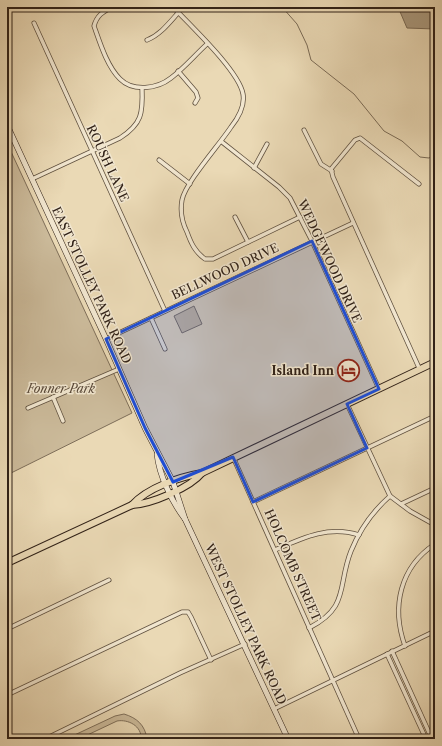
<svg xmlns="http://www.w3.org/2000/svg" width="442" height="746" font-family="'Libre Caslon Text',serif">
  <rect width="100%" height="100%" fill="#ead9b5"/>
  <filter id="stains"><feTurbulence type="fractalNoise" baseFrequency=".005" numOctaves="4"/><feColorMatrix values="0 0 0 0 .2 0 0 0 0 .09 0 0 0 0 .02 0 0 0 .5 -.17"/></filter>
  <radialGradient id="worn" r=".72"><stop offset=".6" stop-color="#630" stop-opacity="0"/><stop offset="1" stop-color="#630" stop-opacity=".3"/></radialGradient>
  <g fill="#cbba9a" stroke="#7e6e59">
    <polygon points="7,143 132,413 7,475"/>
    <polygon points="194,306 202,324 182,333 174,316"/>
    <path d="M124,714c13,4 21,11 23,25h-6c1,-13 -13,-20 -24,-18l-38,18h-13l49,-23z"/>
  </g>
  <polygon fill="#ab9b80" stroke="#7a6b56" points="398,7 435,7 435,29 407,28"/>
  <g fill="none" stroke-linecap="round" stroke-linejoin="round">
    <polyline stroke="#7a6b56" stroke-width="1" points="282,7 297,24 307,45 311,60 354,94 384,131 402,141 420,157 429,158 435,155"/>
    <defs>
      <g id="street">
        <path d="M112,7c-9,5 -15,8 -18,19 6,17 13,40 26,53 13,13 37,10 51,-1 13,-10 24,-23 36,-34"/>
        <path d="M173,7c17,18 66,64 70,87 2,11 -5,24 -12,33 -11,17 -46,56 -49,73 -2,11 0,22 5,32 4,11 8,20 18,27h8l87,-42"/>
        <polyline points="34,23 165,311"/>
        <path d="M147,40c13,-5 22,-17 31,-27"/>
        <polyline points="178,71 196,92 198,98 195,103"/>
        <polyline points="304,130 321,164 332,171"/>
        <polyline points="222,142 279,187 290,198 312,241 379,389"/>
        <polyline points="159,160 190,184"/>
        <polyline points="254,168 267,144"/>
        <path d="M32,179l88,-41c22,-14 23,-25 22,-50"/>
        <polyline points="419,184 360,138 355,140 331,169 333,177 420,370"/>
        <polyline points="235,217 248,242"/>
        <polyline points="151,318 165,349"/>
        <polyline points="106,339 353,223"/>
        <polyline points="53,397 63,421"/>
        <polyline points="347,404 390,496 410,511 435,525"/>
        <polyline points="28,408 119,369"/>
        <polyline points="233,457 359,739"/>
        <polyline points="253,502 435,416"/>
        <polyline points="401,504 435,488"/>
        <path d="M275,550c27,-12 54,-25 84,-15"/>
        <path d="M309,628c41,-21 28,-42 42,-77 9,-22 22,-40 39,-55"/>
        <polyline points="7,629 109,580"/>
        <path d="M405,646c-14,-39 -5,-79 30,-102"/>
        <polyline points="392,651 432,739"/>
        <polyline points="387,654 426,739"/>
        <polyline points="7,695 182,612 188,612 191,617 211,660"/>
        <polyline points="274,709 435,631"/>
        <polyline points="45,739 180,673 245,644"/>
      </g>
      <g id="secondary">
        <polyline points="7,125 106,339 145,428 173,482 185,519"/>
        <path d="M157,454c2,21 15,48 28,65l103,220"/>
      </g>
      <g id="primary">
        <path d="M132,505c15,-17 47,-28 70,-32l233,-111"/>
        <path d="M7,563l125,-58c19,-1 58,-17 70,-32"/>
      </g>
    </defs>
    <use href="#street" stroke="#5f503f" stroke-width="5"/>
    <use href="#secondary" stroke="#312218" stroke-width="6"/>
    <use href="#primary" stroke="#312218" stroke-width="8"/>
    <use href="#street" stroke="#f1e6cf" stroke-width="3.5"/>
    <use href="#secondary" stroke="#f1e6cf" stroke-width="5"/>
    <use href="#primary" stroke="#ead9b5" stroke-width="6"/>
  </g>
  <path fill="#1d4ed8" fill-opacity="0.2" stroke="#1d4ed8" stroke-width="3" stroke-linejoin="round" d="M312,241l67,148 -32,15 20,44 -114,54 -20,-45 -60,25 -28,-54 -39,-89z"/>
  <defs>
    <symbol id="hotel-ring" viewBox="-11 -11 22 22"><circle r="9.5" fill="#f1e6cf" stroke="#8f2418" stroke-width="1.5"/><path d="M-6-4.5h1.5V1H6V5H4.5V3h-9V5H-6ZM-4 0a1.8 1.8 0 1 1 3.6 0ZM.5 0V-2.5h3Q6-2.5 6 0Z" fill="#8f2418"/></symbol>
  </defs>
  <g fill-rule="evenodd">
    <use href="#hotel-ring" x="336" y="358" width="25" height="25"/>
  </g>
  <g text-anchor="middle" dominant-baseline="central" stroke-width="3" stroke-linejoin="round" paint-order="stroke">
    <g font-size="12" fill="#312218" stroke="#f1e6cf">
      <text transform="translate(108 163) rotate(65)">ROUSH LANE</text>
      <text transform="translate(330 261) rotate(65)">WEDGEWOOD DRIVE</text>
      <text transform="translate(225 271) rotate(-25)">BELLWOOD DRIVE</text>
      <text transform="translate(92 285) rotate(65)">EAST STOLLEY PARK ROAD</text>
      <text transform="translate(293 565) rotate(66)">HOLCOMB STREET</text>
      <text transform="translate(246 624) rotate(65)">WEST STOLLEY PARK ROAD</text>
    </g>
    <g font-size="12" font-weight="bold" fill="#312218" stroke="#f1e6cf" text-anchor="end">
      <text x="334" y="370">Island Inn</text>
    </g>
    <g font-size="12" font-style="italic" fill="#584838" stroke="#f1e6cf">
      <text x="61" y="388">Fonner Park</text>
    </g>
  </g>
  <rect width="442" height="746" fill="none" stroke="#ead9b5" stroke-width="24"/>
  <rect x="8" y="8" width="426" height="730" fill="none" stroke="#312218" stroke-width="2"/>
  <rect x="12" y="12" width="418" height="722" fill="none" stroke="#312218"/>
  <rect width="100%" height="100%" filter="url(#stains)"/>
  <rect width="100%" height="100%" fill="url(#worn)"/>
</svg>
